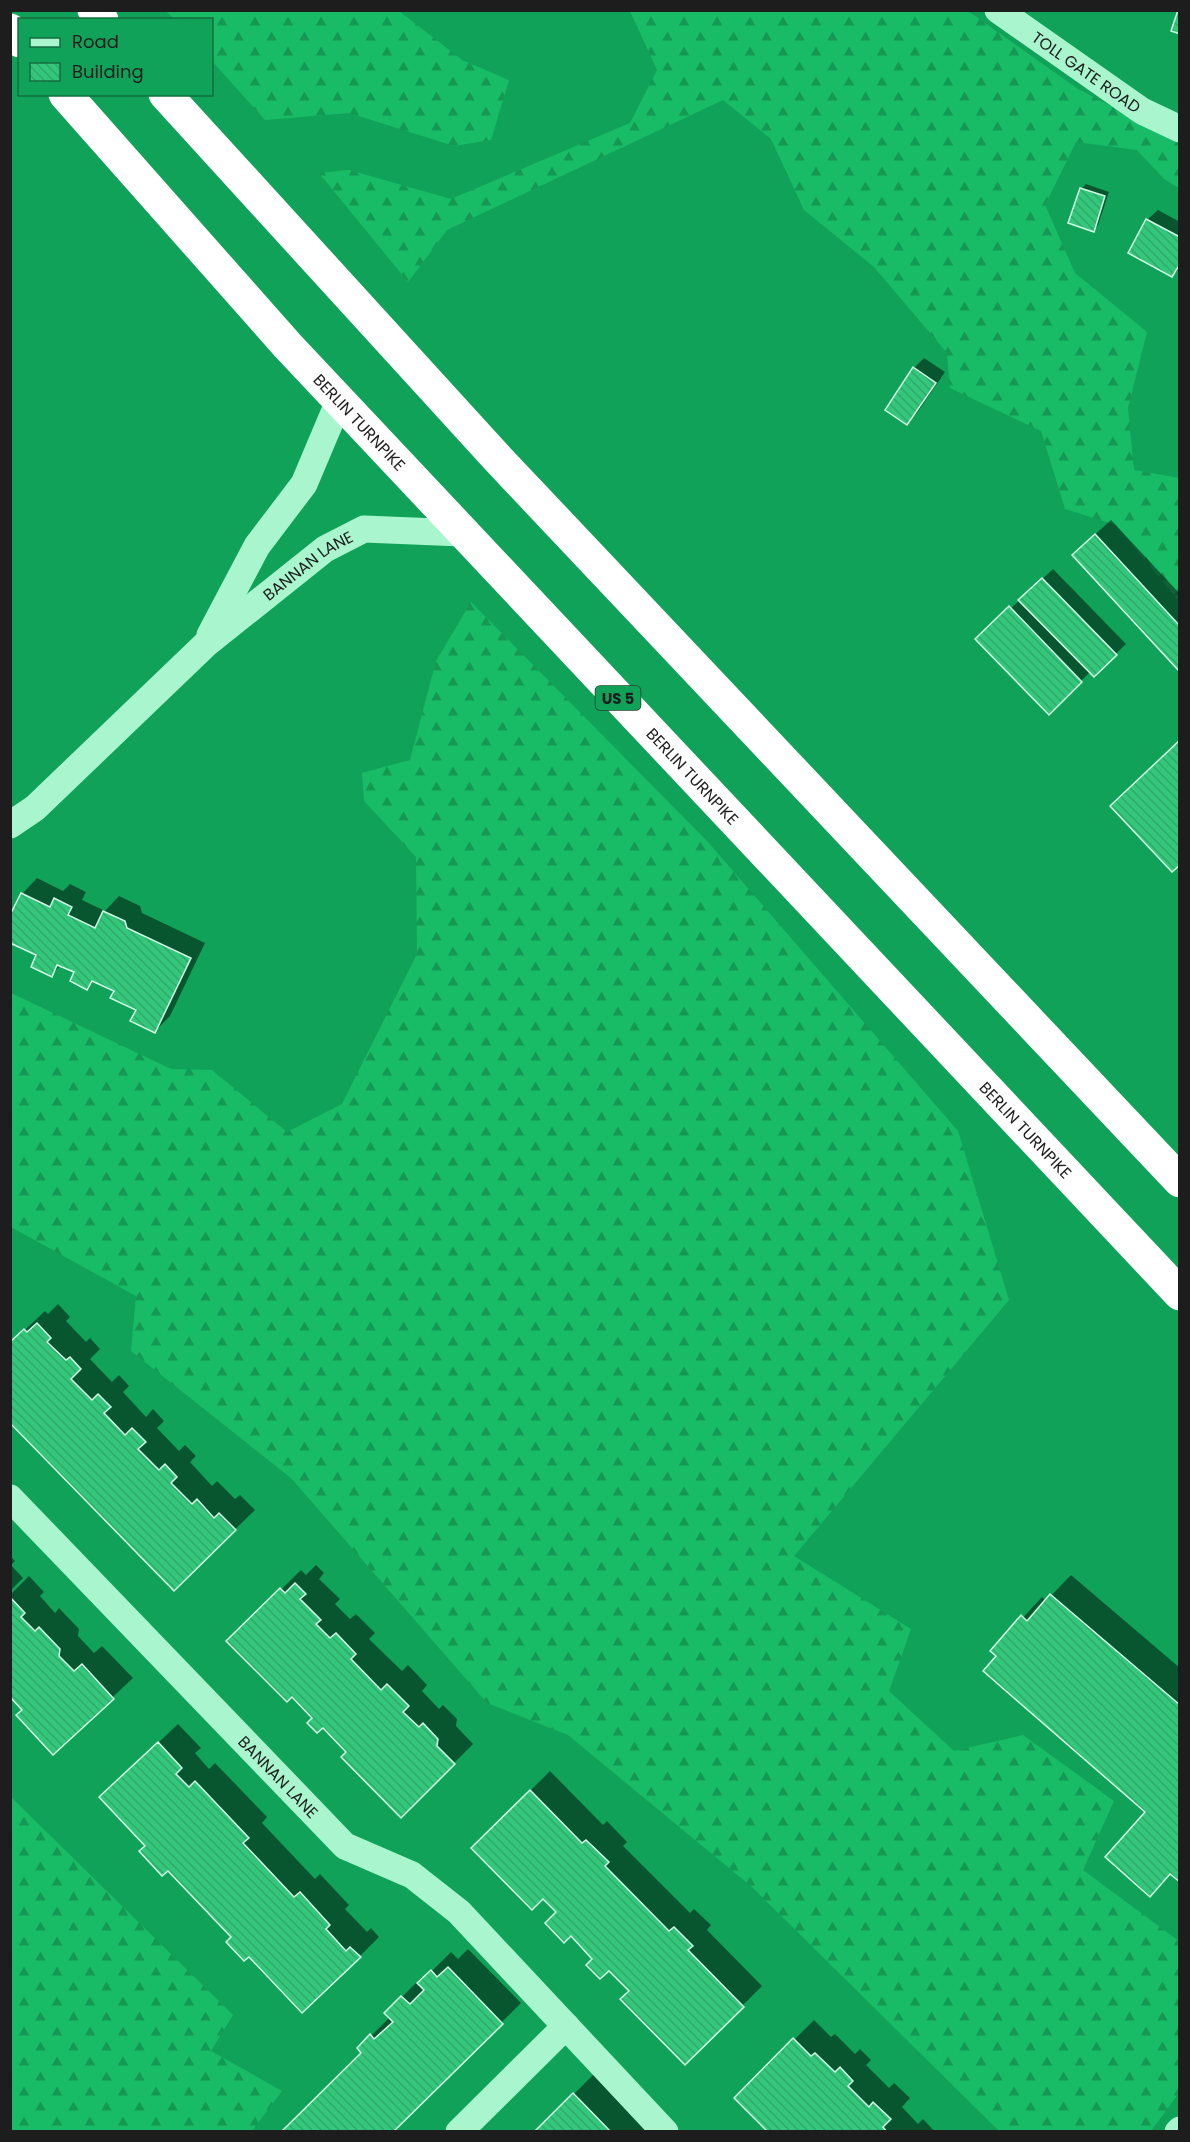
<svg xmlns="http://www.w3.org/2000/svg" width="1190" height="2142" font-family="Poppins,sans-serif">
  <defs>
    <pattern id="forest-firs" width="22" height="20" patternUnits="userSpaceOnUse" patternTransform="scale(1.5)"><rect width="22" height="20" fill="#18bc66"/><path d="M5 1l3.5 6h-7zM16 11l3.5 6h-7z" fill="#159853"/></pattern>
    <pattern id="building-back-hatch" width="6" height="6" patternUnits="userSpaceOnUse" patternTransform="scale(1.5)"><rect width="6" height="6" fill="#34c77b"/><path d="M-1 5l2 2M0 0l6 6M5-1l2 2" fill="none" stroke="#2eaa6a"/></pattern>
  </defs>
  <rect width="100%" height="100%" fill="#10a258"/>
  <g fill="url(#forest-firs)">
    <polygon points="166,11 399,11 462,60 509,80 491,140 454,146 349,113 265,120 212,61 212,20 174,19"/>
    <polygon points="630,11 968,11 1078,89 1179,141 1179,188 1164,179 1137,150 1076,142 1045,205 1075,273 1147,332 1128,408 1134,470 1179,478 1179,601 1116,525 1065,509 1041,431 950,388 947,353 874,267 804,210 771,139 723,100 447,230 408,282 319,173 349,170 451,199 630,123 657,70"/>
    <polygon points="471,602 707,841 958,1131 1009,1300 794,1556 911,1629 889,1691 954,1751 1023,1735 1114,1801 1083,1870 1179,1941 1179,2093 1151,2131 999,2131 752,1887 568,1735 487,1703 291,1478 131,1351 136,1296 11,1227 11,993 171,1069 212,1070 287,1132 342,1104 417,954 416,857 364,801 362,773 410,760 436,661"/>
    <polygon points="10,1796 233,2015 211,2051 282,2091 252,2131 11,2131"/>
  </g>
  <g fill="#0007">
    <polygon points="1086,184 1109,192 1098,225 1094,230 1081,189"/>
    <polygon points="1158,210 1180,222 1180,268 1172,276 1147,220"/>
    <polygon points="924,358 945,372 917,413 907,423 914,368"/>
    <polygon points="1111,520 1180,594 1180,670 1089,540"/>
    <polygon points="1053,569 1126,644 1094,675 1090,672 1049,713 978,639"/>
    <polygon points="37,878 63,891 70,884 86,892 82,900 105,911 119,896 140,906 142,913 205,943 170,1016 155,1031 138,1009 116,991 94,981 87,988 75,972 61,965 51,975 10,919 22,894"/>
    <polygon points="58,1304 70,1317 66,1321 86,1342 90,1338 100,1349 90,1359 112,1382 119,1375 129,1386 123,1392 146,1417 153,1409 164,1421 157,1428 179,1451 185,1445 196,1456 190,1462 212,1486 217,1481 235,1499 240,1495 255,1510 174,1589 10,1344 45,1311 48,1314"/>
    <polygon points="10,1556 15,1561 11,1565 23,1578 10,1591"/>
    <polygon points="316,1565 324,1573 319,1579 340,1599 335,1604 350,1619 356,1614 375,1633 369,1639 402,1671 408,1665 427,1685 422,1691 439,1709 443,1705 457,1719 456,1726 473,1744 401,1816 348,1752 292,1695 229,1641 301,1570 306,1575"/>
    <polygon points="1071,1575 1180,1668 1180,1880 1172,1873 1150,1895 1147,1812 992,1651 1042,1597 1046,1601"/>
    <polygon points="29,1576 44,1592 40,1596 55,1613 59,1608 79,1629 78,1636 94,1653 102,1646 133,1678 53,1753 24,1709 10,1695 10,1595"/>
    <polygon points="178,1724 201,1748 195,1753 209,1769 215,1763 267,1817 262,1823 315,1879 320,1874 349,1905 345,1909 367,1932 371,1928 379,1937 360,1956 250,1955 146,1845 121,1778"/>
    <polygon points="550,1771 603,1825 607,1821 627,1842 623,1846 690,1913 694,1909 711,1925 707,1930 762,1986 685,2063 631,1991 595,1959 543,1897 473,1848"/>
    <polygon points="468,1949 521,2003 391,2132 363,2053 359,2048 390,2017 386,2013 422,1977 424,1979 451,1952 458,1959"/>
    <polygon points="814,2020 831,2037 835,2034 855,2054 860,2049 871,2060 866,2065 889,2088 894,2083 910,2098 902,2107 918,2124 923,2119 935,2132 770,2132 736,2098"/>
    <polygon points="594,2074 647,2128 644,2132 536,2132"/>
  </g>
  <g fill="url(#building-back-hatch)" stroke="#d2fee7" stroke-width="1.5">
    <polygon points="1178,10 1180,10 1180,34 1171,31"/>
    <polygon points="1080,188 1105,196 1094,232 1068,223"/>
    <polygon points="1146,219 1180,237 1180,264 1172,277 1128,253"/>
    <polygon points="913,367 936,383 907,425 885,410"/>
    <polygon points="1095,534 1180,626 1180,672 1072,555"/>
    <polygon points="1042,578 1117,655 1094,677 1018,600"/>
    <polygon points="1009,606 1082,682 1049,715 975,639"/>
    <polygon points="1180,740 1180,865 1172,872 1110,806"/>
    <polygon points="21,893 50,907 54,898 72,907 68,915 95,928 103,911 125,921 127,928 191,958 155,1033 130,1021 136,1010 110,998 114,991 92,981 87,990 70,981 74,972 57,965 52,977 31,967 36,955 10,943 10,915"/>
    <polygon points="37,1323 51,1338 47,1342 66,1360 70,1357 81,1369 71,1379 92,1400 98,1394 111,1407 104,1413 125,1435 132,1428 146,1442 138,1449 159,1470 165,1464 177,1477 171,1483 192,1504 197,1499 214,1518 219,1513 236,1530 174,1591 10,1423 10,1342 24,1329 27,1332"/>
    <polygon points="295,1583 306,1594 300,1599 321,1620 316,1624 330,1638 336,1633 356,1654 351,1659 381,1690 387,1684 409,1706 403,1712 419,1727 423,1723 438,1739 437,1746 455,1764 401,1818 341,1757 346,1752 323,1728 317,1733 307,1723 312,1718 292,1697 287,1702 226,1641 280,1588 285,1593"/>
    <polygon points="1050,1594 1180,1705 1180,1882 1170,1874 1150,1897 1105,1857 1145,1812 983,1671 996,1656 990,1651 1021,1615 1027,1621"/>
    <polygon points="10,1597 25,1613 21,1617 35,1631 39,1627 60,1649 59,1656 74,1671 82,1664 114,1699 53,1755 16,1715 22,1710 10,1697"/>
    <polygon points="158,1742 182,1768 176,1774 189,1787 195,1781 249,1838 243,1843 294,1897 300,1892 330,1925 326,1929 346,1951 350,1947 361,1957 302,2013 249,1957 244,1961 226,1942 231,1937 168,1871 162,1876 139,1851 145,1846 99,1797"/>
    <polygon points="530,1790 582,1843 586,1840 609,1862 605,1866 669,1931 674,1927 693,1946 688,1950 744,2007 685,2065 620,1999 629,1991 609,1971 600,1979 586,1965 592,1959 571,1936 564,1943 545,1923 556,1912 543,1899 532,1910 471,1848"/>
    <polygon points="448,1967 503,2024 393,2132 281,2132 361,2053 357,2048 370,2034 374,2039 393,2022 384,2013 401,1996 410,2004 424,1990 417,1983 431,1970 437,1977"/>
    <polygon points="793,2038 811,2056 815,2053 835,2072 840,2067 853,2081 848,2086 869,2107 873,2102 891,2119 883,2127 887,2132 768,2132 734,2098"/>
    <polygon points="573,2093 611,2132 534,2132"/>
  </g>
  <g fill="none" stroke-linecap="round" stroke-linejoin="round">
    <g stroke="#a9f6ce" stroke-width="27">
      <path id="s1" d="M998,10l144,101 38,18"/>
      <polyline points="210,635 257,546 304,484 339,401"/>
      <path id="s2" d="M10,825l25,-17 171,-164 119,-95 39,-20 98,4"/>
      <path id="s3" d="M10,1498l335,348 67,29 47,37 206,220"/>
      <polyline points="459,2132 566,2026"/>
      <polyline points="1178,2132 1180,2130"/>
    </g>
    <g stroke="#fff" stroke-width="33">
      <polyline points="94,10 102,20"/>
      <polyline points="10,30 20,41"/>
      <path id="s4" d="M65,94l222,251 893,949"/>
      <polyline points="165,94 498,459 1180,1181"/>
    </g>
  </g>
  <g text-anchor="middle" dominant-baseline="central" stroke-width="4.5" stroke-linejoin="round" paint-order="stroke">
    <rect fill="#10a258" stroke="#19452f" stroke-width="1.5" x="595.5" y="686" width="45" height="24" rx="4.5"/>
    <g font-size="15" font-weight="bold" fill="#1d1d1d">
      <text x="618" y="698">US 5</text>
    </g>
    <g font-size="16" fill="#1d1d1d" stroke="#10a258">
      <text stroke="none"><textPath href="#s1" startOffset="108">TOLL GATE ROAD</textPath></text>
      <text stroke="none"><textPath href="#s4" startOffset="441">BERLIN TURNPIKE</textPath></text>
      <text stroke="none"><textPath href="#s2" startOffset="396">BANNAN LANE</textPath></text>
      <text stroke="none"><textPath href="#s4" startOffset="927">BERLIN TURNPIKE</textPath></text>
      <text stroke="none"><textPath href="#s4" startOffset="1413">BERLIN TURNPIKE</textPath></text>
      <text stroke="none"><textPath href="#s3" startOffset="387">BANNAN LANE</textPath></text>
    </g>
  </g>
  <rect width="1190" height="2142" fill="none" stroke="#1d1d1d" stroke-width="24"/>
  <rect x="18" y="18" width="195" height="78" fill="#10a258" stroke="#156d40" stroke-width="1.5"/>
  <rect x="30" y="38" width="30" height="9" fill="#a9f6ce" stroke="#156d40" stroke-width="1.5"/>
  <text x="72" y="48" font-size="18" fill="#1d1d1d">Road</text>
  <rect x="30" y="63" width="30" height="18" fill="url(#building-back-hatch)" stroke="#156d40" stroke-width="1.5"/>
  <text x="72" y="78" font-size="18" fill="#1d1d1d">Building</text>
</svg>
